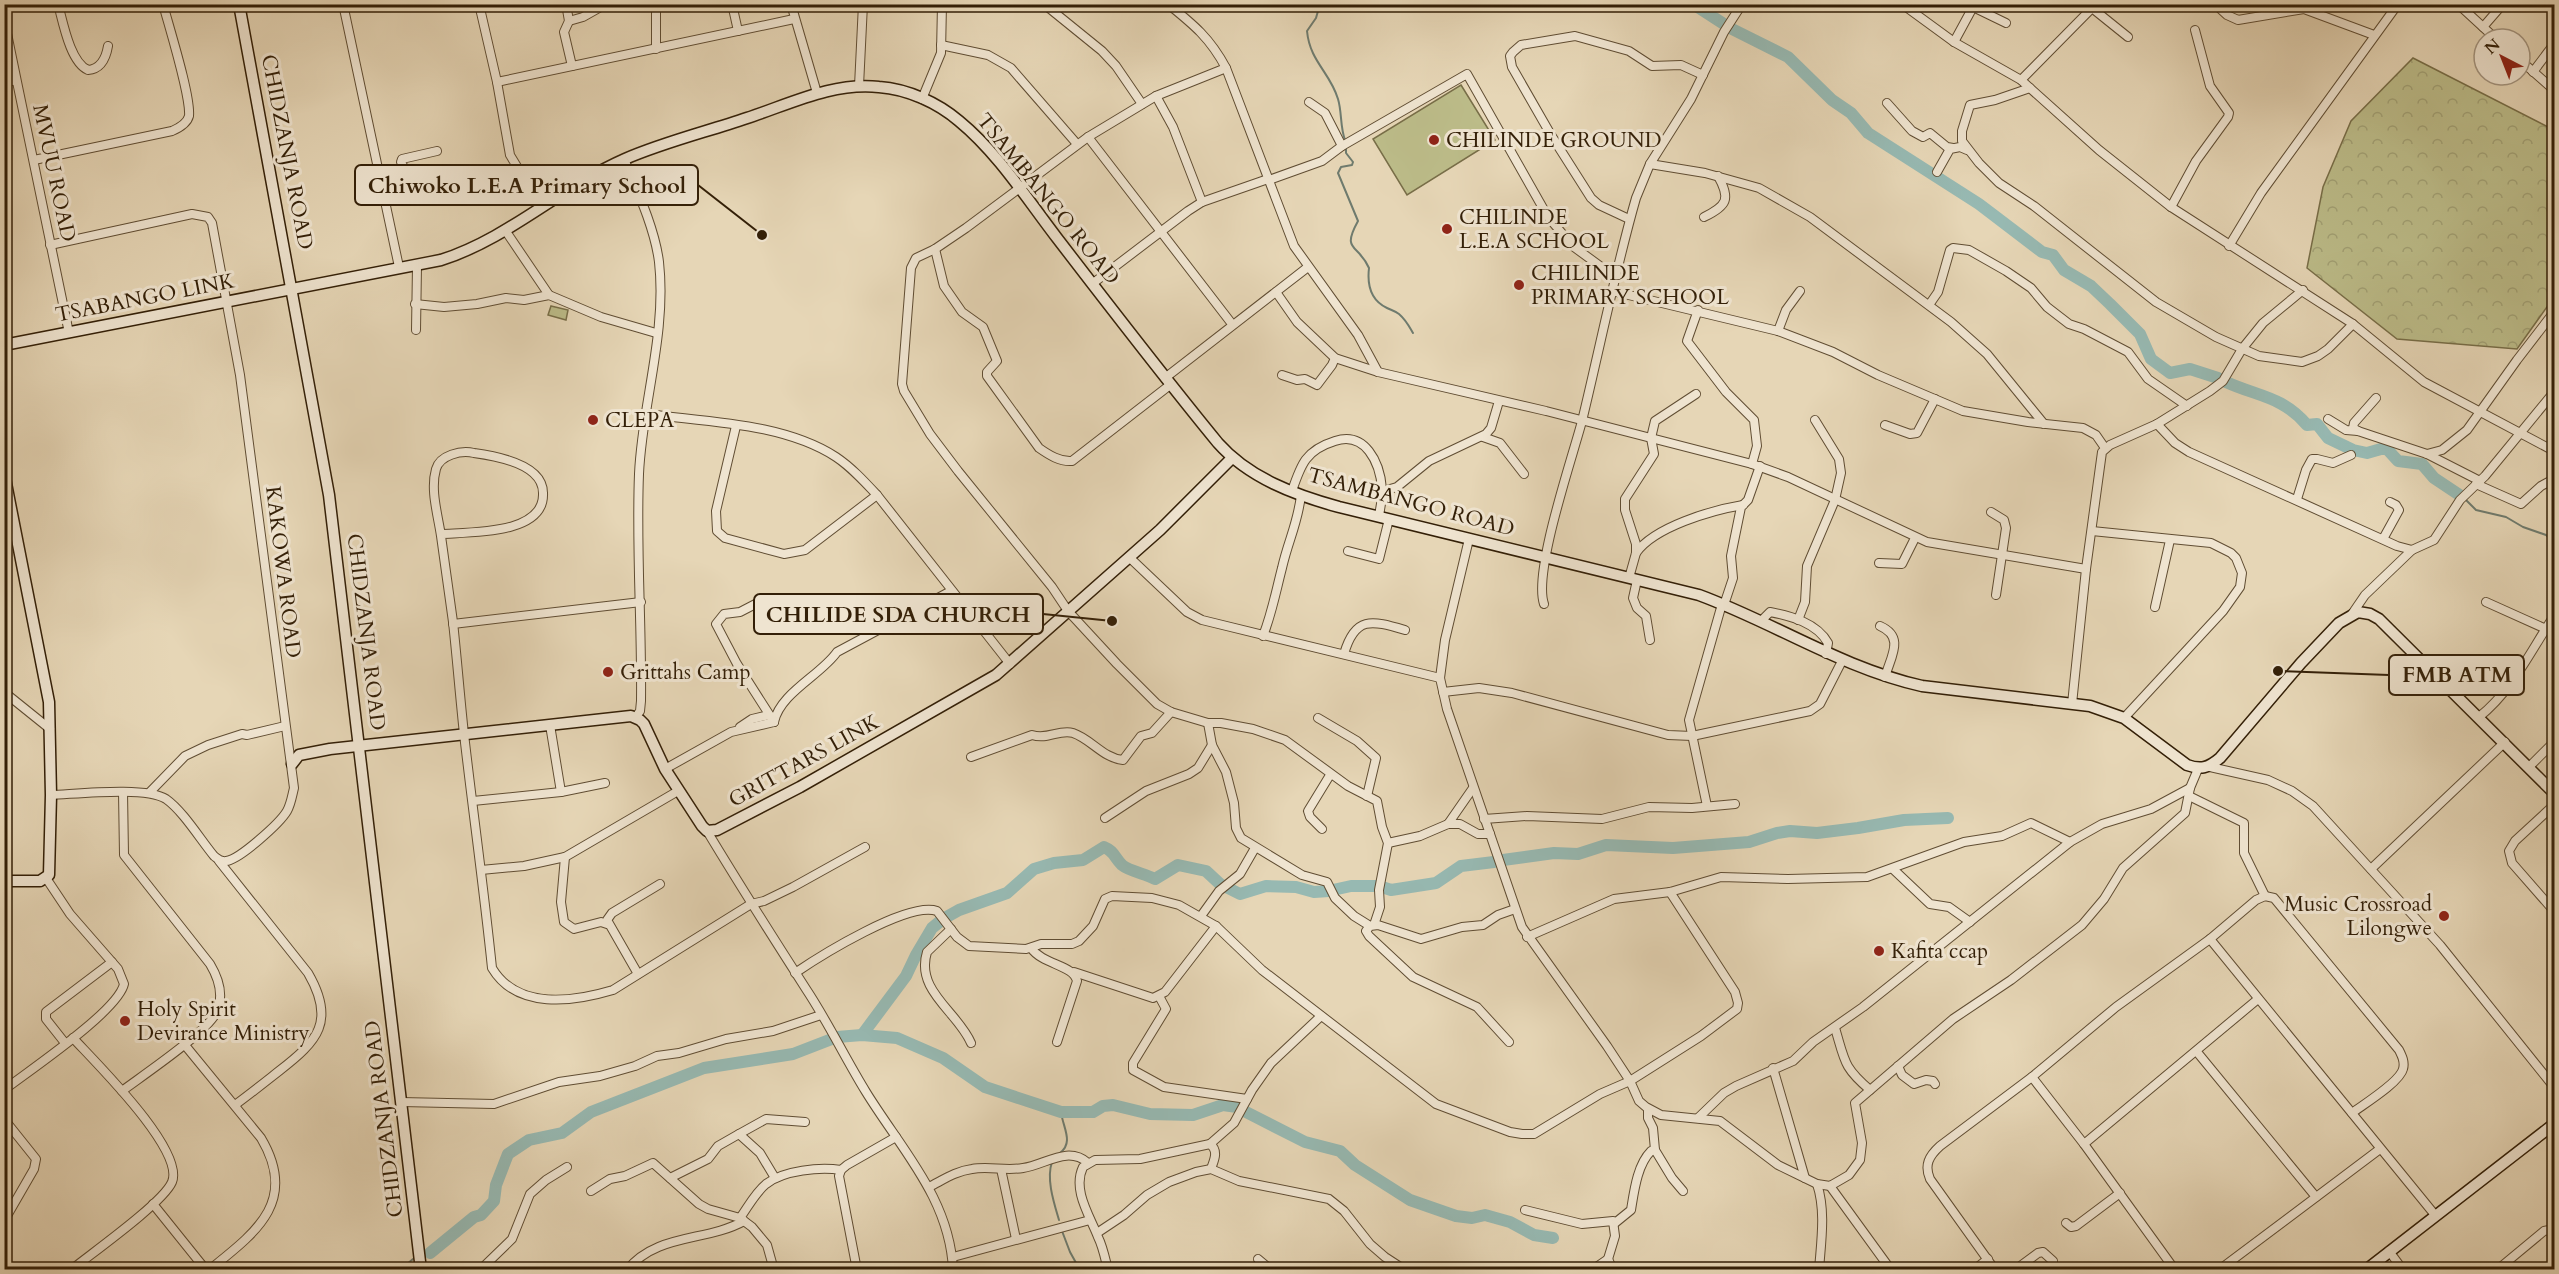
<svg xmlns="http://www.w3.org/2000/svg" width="2559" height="1274" font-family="Cardo,serif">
  <defs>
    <pattern id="forest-crowns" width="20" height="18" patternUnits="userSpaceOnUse" patternTransform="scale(1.5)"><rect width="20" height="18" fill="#bcbc89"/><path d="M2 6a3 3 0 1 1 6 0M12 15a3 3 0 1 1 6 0" fill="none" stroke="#a2a175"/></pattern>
  </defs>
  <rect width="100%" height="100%" fill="#e6d6b6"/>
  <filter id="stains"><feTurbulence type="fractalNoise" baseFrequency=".00333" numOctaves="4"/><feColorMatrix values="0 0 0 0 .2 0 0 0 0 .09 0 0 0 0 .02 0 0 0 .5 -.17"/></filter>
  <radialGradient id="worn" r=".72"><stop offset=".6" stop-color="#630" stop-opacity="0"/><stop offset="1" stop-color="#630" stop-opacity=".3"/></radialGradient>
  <g fill="#bcbc89" stroke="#786e48" stroke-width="1.5">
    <polygon points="1461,85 1495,140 1407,195 1373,139"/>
    <polygon points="551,306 568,310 566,320 548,315"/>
  </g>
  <polygon fill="url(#forest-crowns)" stroke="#786e48" stroke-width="1.5" points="2413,58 2554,130 2554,297 2517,349 2397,339 2307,268 2323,187 2351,121"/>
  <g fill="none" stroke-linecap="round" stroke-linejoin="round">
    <g stroke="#6f7b6e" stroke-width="2">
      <path d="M1320,4l-4,14 -9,13c3,31 23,41 31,68 4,13 2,28 7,41"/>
      <path d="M1346,146v7l7,9 -1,3 -11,2 -3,6 20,48c-17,31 0,22 11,47 -2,17 1,32 18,40 4,2 8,3 12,6 7,6 10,12 14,19"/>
      <polyline points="2465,499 2476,510 2506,517 2523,527 2546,535 2554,542"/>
      <path d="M1060,1153c14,-11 3,-25 1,-41"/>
      <path d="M1052,1162c-6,17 2,41 7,58"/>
      <polyline points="1062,1231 1070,1252 1080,1270"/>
      <polyline points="400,1270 413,1259"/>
    </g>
    <g stroke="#97b9b2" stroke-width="12">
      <polyline points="1693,4 1730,28 1788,57 1832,100 1851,113 1868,133 1979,204 2042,252 2053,255 2064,270 2091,286 2110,304 2140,334 2151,359 2170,373 2190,369 2218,378"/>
      <path d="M2226,382c33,15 56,14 81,43l10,-1 11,14 25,12 14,3 14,-4h6l11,12 24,3 12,14 27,18"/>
      <polyline points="1503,860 1554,853 1578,854 1606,845 1673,848 1749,842 1777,833 1790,831 1817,833 1858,828 1904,820 1948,818"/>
      <polyline points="1382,887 1391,890 1436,883 1461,866 1494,862"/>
      <polyline points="1333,890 1351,886 1376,886"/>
      <path d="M862,1035l44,-59 10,-21 16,-27 11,-9 16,-9 48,-17 27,-24 20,-6 29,-3 21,-13c10,4 10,10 18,18 7,6 24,9 33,14l23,-14 28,6 14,13 20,10 26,-8 30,1 18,5 15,-1"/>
      <polyline points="1246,1112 1305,1142 1340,1151 1355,1165 1410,1200 1456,1216 1472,1218 1485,1215 1510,1222 1534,1235 1553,1238"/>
      <polyline points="430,1253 474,1217 481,1215 494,1201 496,1185 508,1154 529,1140 562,1133 591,1112 704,1068 793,1054 837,1037 862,1035 897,1038 943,1058 985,1087 1061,1112 1093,1112 1103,1106 1113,1105 1150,1114 1193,1115 1223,1105 1237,1107"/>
    </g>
    <defs>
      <g id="street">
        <path d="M58,4c5,18 12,58 30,66 13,-1 18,-12 20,-24"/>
        <polyline points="343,4 399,267"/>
        <polyline points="479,4 497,82 510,155 541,206"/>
        <polyline points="566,4 569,21 564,32 572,66"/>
        <polyline points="656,4 656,49"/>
        <polyline points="732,4 738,31"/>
        <polyline points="791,4 817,93"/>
        <polyline points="1044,4 1102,51 1116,66 1142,104"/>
        <path d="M1168,4c26,21 42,34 58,64l68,178 64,89 20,37"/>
        <polyline points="1902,4 1954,42 2021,80 2099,150 2171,207 2353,324 2424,382 2554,451"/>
        <polyline points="2087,4 2128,37"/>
        <polyline points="2215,4 2227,15 2238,20 2304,9 2374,35"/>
        <polyline points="2458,4 2496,39"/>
        <polyline points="4,19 69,333"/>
        <polyline points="569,21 583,17 606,4"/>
        <polyline points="2483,27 2503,4"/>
        <polyline points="1954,42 1973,7 2006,23"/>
        <polyline points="941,45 988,55 1011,68 1077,144"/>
        <polyline points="2520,60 2554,90"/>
        <polyline points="1226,68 1156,96 1088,137 966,228 935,249 916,258 911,268 902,384 904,391 930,434 958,471 1052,587 1068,611 1117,664 1157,704 1171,712 1208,723 1221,723 1253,729 1285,740 1348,786 1377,801 1382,827 1388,843 1379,890 1380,907 1374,925"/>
        <polyline points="2533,72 2554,44"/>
        <polyline points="2021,80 2096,4"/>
        <polyline points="497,82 794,19"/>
        <polyline points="4,83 16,80"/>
        <polyline points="859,86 863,4"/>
        <polyline points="2030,88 1995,100 1970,105 1962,131 1962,141 1979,163 1999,183 2034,206 2156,302 2216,337 2259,356 2302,362 2318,356 2328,349 2353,324"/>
        <polyline points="1156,96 1173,127 1202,202"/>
        <polyline points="922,99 941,53 942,4"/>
        <polyline points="1309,102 1325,113 1342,146"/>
        <polyline points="1887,103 1912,131 1923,137 1930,133 1947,147 1953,148"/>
        <polyline points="1088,137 1232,324"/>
        <path d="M624,159c13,31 31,70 35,103 8,71 -17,142 -20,212 -3,75 3,151 2,227l-1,10 -4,6"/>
        <path d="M34,160l138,-29c7,-3 15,-7 17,-15 2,-20 -20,-89 -26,-112"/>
        <polyline points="1650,164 1705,173 1759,188 1810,217 1951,322 1987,354 2044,424"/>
        <polyline points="1937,172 1950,149 1960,147 1967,150"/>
        <polyline points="1269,180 1322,161 1342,146 1467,74 1548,217 1574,247 1615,277"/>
        <polyline points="384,194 411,186 412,183 401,162 402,159 437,151"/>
        <polyline points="2171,207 2196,161 2228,117 2229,113 2210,86 2195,30"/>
        <path d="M1704,217c23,-11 27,-18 14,-41"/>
        <polyline points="1629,219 1599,205 1591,198 1551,135 1512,67 1510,56 1513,52 1521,45 1575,36 1629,51 1652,66 1681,65 1703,75"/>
        <polyline points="505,230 549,295"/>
        <path d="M50,245l142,-31 16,3 4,6 28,152 54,413c-2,8 -3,16 -7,23 -7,12 -48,49 -61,50 -6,1 -8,-2 -12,-5 -14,-17 -31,-45 -48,-57 -20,-13 -89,-5 -115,-4"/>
        <polyline points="2229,246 2261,193 2398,4"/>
        <path d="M935,249l9,37 18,26 21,15 14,34 -10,11v4l52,72c10,7 21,14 33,13l98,-76"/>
        <polyline points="1092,284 1188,211 1202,202 1268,179"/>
        <polyline points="1612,291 1778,331 1833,352 1878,375 1963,411 2028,422 2083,428 2096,435 2105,448"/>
        <polyline points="1276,292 1297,322 1335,358 1378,372 1546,411 1752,464 1788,477 1927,542 2086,569"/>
        <polyline points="415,304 444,307 477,304 506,298 524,300 549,295 601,317 656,333"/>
        <polyline points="1929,305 1938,292 1950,250 1953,248 1969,250 2006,271 2031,288 2047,307 2069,324 2084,329 2128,352 2148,379 2187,406"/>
        <polyline points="1698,310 1687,341 1726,392 1754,420 1757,446 1752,464"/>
        <polyline points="416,330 417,266"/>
        <polyline points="1778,331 1786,310 1800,291"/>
        <polyline points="1282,375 1297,380 1305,379 1317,385 1332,365 1335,358"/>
        <polyline points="1165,378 1308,267"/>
        <path d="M647,414c60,8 137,9 189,43 15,10 28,24 41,38l133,169"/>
        <polyline points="2328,419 2346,430 2358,431 2427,454 2480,481"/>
        <polyline points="2157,424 2175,443 2189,452 2397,546 2412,550"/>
        <polyline points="1885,425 1910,434 1917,433 1935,399"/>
        <polyline points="736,426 716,511 717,531 725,538 784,554 805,550 877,495"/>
        <polyline points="2358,431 2353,428 2354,423 2376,398"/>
        <polyline points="1483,437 1500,443 1524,474"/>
        <polyline points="2427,454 2442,450 2467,430 2517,360 2554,312"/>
        <polyline points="2476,484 2521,504 2541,486 2554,479"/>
        <path d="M1292,491c9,-27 14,-41 43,-50 30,-10 45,21 47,48 1,8 -2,19 -3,27"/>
        <polyline points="1383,491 1397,487 1429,461 1486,434 1491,428 1499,401"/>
        <polyline points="2297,499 2306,470 2312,459 2317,459 2333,463 2351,455"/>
        <polyline points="1991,512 2004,520 2006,528 1996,595"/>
        <polyline points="2092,531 2211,543 2231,553 2236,558 2242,573 2240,587 2223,611 2124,718"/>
        <path d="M441,534c29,-2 104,1 102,-41 0,-29 -47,-37 -69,-40 -13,-3 -34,2 -38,16 -6,21 2,46 5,67 4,29 8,57 12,86 4,37 7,75 11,112 9,78 20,156 28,234 25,42 81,34 121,22l138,-86 13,-3 29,-14 72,-40"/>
        <polyline points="1469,539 1445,640 1440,678 1447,709 1522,927 1607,1046 1630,1081 1639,1101 1646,1107 1661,1115 1720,1121 1778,1165 1817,1184 1830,1186 1849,1175 1860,1160 1862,1143 1855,1103 1953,1019 2011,980 2082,925 2104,899 2123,868 2185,813 2190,788 2198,769"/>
        <polyline points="2383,539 2399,510 2396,505 2390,502"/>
        <polyline points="1348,551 1379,559 1389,519"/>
        <path d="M1636,553c18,-26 76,-43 107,-48"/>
        <polyline points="1130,558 1187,612 1202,620 1440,678"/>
        <polyline points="1879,563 1902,564 1915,538"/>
        <polyline points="1629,578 1636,553 1636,544 1625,510 1625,499 1654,454 1651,438 1655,421 1696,394"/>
        <polyline points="1637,580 1633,598 1637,608 1646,616 1650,640"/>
        <polyline points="2486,602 2546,629"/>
        <path d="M1544,604c-11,-32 28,-145 38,-183 18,-74 33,-150 54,-223l14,-34 41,-65 33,-67 18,-28"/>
        <polyline points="1724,605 1733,578 1731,556 1741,507 1748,500 1760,466"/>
        <polyline points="2155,607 2170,540"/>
        <polyline points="2352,614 2365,595 2412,550 2434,540 2460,500 2485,476 2554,392"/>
        <polyline points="1798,620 1805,602 1807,566 1835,500 1841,473 1839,459 1815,420"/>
        <path d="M1761,621l9,-9c21,4 47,11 58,31l-2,11"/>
        <polyline points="453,624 641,602"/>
        <path d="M1880,626c25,11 11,30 5,51"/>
        <path d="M1263,636c9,-23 13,-45 19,-68 6,-27 16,-45 19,-73"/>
        <path d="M1344,654c11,-38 27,-34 61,-24"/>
        <polyline points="4,692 50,729"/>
        <polyline points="1443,692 1479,688 1512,693 1668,735 1692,736 1810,711 1820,704 1842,661"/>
        <polyline points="2072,704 2086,569 2102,452 2110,445 2157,424 2210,391 2223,381 2242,349 2263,323 2303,290"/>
        <path d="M2479,717c34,-27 52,-67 75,-101"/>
        <polyline points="1318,718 1357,741 1376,758 1367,796"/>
        <path d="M774,722c6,-29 47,-47 63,-70l114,-61"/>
        <polyline points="774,722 737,664 716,624 724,614 740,612 765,599 798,605 810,602"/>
        <polyline points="1208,723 1212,745 1226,772 1234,803 1236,828 1241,838 1302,875 1327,882 1335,898 1354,916 1370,926"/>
        <polyline points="550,725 561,792"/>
        <polyline points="740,727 752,719 769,715"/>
        <path d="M971,757l61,-22c16,5 27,-6 41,-2 18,6 30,25 50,27l18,-24 11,-3 19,-21"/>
        <polyline points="2210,767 2268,780 2292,791 2313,806 2440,945 2554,1087"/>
        <polyline points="2529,767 2554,742"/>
        <polyline points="665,769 731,732 774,722"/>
        <polyline points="149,793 185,756 208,745 242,734 247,735 285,726"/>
        <polyline points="2189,796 2244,823 2244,853 2265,896"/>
        <polyline points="473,801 561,792 605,783"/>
        <polyline points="2554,805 2515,841 2509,851 2512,863 2554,911"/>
        <polyline points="1707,806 1689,720 1722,604"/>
        <polyline points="1105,818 1146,791 1189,774 1198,768 1212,745"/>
        <polyline points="1484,819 1527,816 1602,819 1649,807 1692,808 1735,804"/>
        <polyline points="1448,824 1473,788"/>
        <polyline points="1322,829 1310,817 1308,811 1330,775"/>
        <path d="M707,831c32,53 65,105 99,158 22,33 39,69 60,103 35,57 84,107 87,178"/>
        <polyline points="1388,843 1420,836 1448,824 1460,824 1478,834 1490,834"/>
        <polyline points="565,857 561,902 564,922 574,929 601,922 607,924"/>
        <path d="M219,861l89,112c28,48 10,68 -29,98 -14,11 -29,23 -44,34"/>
        <polyline points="1893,869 1930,904 1949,907 1970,922"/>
        <polyline points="2371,869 2505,742"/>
        <polyline points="481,870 524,866 565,857 678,791"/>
        <polyline points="1201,916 1219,891 1240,874 1255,848"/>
        <path d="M951,929l-24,23c-12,39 31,60 44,91"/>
        <polyline points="1527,937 1614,899 1670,892 1721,877 1788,879 1867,877 1964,842 2002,836 2031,823 2070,842"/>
        <polyline points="2210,939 2435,1215"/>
        <path d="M1031,948c12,17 43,17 46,33l-20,61"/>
        <polyline points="1074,972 1153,998 1165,992 1216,926"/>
        <path d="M795,973c25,-17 113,-72 142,-62l20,26 12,9 57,3 15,-5h31l7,-3 14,-15 12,-27 7,-3 40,2 27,7 37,21 46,44 174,134 74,28 12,2h12l66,-40 30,-13 71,-45 36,-27 1,-6 -3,-11 -65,-100"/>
        <polyline points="638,974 607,920 612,913 660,884"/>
        <polyline points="1159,996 1166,1009 1133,1063 1133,1070 1164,1087 1247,1099"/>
        <path d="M1835,1028c10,33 8,39 35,62"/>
        <polyline points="1509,1042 1477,1007 1413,977 1369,936 1366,931 1370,926 1378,925 1421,939 1462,927 1483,925 1498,915 1515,909"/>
        <polyline points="65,1043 46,1019 46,1012 112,962"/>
        <path d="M184,1044l77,94c38,64 -6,95 -52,132"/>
        <polyline points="2197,1052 2316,1197"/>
        <polyline points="1898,1066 1902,1075 1914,1084 1926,1080 1933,1081 1935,1084"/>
        <polyline points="1773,1068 1805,1178"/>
        <polyline points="2032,1077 2084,1144 2175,1270"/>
        <path d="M4,1090c26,-20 114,-79 120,-106l-6,-15 -48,-55 -24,-36"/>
        <path d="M122,1091c20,-15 84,-58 94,-78 8,-16 3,-34 -6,-49l-86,-109 -1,-63"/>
        <polyline points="401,1102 494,1104 559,1082 600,1076 635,1066 657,1056 679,1053 726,1039 773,1031 821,1015"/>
        <polyline points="1648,1109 1648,1118 1653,1128 1655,1150 1672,1178 1683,1191"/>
        <polyline points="1698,1118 1724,1093 1736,1086 1793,1061 1813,1042 1863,1007 2070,842 2102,824 2151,809 2190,788"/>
        <polyline points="4,1119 36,1159 34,1169 4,1221"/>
        <polyline points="739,1134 766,1119 805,1122"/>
        <path d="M1210,1144c9,7 4,16 1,25"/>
        <polyline points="2084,1144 2258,999"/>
        <polyline points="1001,1169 1016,1239"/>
        <polyline points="670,1178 708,1159 718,1146 739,1134 760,1153 775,1178"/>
        <path d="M1817,1184c9,27 4,58 2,86"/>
        <polyline points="1830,1186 1891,1270"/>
        <path d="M929,1187c14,-7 27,-16 43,-18 16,-3 34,2 51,-1 22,-3 45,-23 65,-5"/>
        <polyline points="591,1191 610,1179 625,1176 653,1163 699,1204 708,1209 740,1218 752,1227 767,1245 774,1270"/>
        <polyline points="153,1204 206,1270"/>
        <polyline points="1525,1210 1582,1224 1613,1221 1615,1236 1608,1259"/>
        <path d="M740,1218c8,-11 15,-25 26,-34 18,-14 54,-17 75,-14"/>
        <path d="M1615,1223l16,-13c3,-18 6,-45 20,-59l4,-1"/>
        <polyline points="2066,1223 2071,1227 2076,1226 2120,1193"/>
        <polyline points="1097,1233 1124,1215 1147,1195 1169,1182 1196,1172 1211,1169 1239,1181 1329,1199 1344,1211 1370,1244 1385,1257 1405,1270"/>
        <polyline points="2389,1251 2403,1270"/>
        <polyline points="953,1257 1090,1220"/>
        <polyline points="1258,1259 1271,1270"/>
        <path d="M71,1270c21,-17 92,-67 101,-88 13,-32 -77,-120 -99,-144"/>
        <polyline points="480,1270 512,1239 530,1194 546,1180 567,1167"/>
        <path d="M627,1270c30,-37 79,-28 117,-49"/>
        <polyline points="857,1270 839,1176 841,1170 847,1165 896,1137"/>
        <path d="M1108,1270c-3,-12 -5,-23 -10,-33 -8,-21 -26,-47 -15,-70l12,-7 45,-1 70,-15 24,-21 18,-33 19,-27 50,-47"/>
        <polyline points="1592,1270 1608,1259 1613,1270"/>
        <polyline points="1974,1270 1988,1259"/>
        <path d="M1995,1270l-65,-91c-6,-14 -1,-23 10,-33l92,-69 84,-70 94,-68 46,-39 9,-4 9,2 125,152c3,6 6,12 4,19 -3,13 -39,35 -51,44"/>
        <polyline points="2015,1270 2038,1253 2043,1252 2053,1261"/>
        <polyline points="2219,1270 2380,1149"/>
        <polyline points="2497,1270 2544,1231 2554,1229"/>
      </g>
      <g id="secondary">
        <polyline points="239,4 329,495 421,1270"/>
        <path d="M4,345l437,-85c67,-21 120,-73 184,-101 39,-17 81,-27 122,-41 43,-14 85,-36 132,-31 29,2 59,16 80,34 39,32 68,78 98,117 53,69 106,138 161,205 31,35 77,52 121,64l360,88c76,28 143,73 223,91l168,20 34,12 63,47c14,5 21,3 33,-7l81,-95 38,-40 19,-11 12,2 9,5 175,174"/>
        <polyline points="4,473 49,702 51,795 49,875 40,881 4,881"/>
        <polyline points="292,764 299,755 330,749 631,716 640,720 644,724 665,769 702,826 707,831 717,830 800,787 996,675 1160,530 1232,458"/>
        <polyline points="2366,1270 2554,1124"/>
      </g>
    </defs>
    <use href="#street" stroke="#604d33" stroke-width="10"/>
    <use href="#secondary" stroke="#331f07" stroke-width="13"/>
    <use href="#street" stroke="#efe4d0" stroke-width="8"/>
    <use href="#secondary" stroke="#efe4d0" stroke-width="10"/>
  </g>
  <g fill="#8f2418" stroke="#efe4d0" stroke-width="2">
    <circle cx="1434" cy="140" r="6"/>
    <circle cx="1447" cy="229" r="6"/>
    <circle cx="1519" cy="285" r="6"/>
    <circle cx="593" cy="420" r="6"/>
    <circle cx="608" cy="672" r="6"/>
    <circle cx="2444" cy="916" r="6"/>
    <circle cx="1879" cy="951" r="6"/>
    <circle cx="125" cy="1021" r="6"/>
  </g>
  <g text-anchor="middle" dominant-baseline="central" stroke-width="6" stroke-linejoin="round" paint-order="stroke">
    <g font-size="21" fill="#331f07" stroke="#efe4d0" text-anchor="start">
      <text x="1446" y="140">CHILINDE GROUND</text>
      <text x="1459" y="217">CHILINDE<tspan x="1459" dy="24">L.E.A SCHOOL</tspan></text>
      <text x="1531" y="273">CHILINDE<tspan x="1531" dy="24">PRIMARY SCHOOL</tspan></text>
      <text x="605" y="420">CLEPA</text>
      <text x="620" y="672">Grittahs Camp</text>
      <text x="2432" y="904" text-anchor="end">Music Crossroad<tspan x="2432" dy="24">Lilongwe</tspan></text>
      <text x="1891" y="951">Kafita ccap</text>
      <text x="137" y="1009">Holy Spirit<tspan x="137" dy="24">Devirance Ministry</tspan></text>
    </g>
    <g font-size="21" fill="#331f07" stroke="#efe4d0">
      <text transform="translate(287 152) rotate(79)">CHIDZANJA ROAD</text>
      <text transform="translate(54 173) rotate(78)">MVUU ROAD</text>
      <text transform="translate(1048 199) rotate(51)">TSAMBANGO ROAD</text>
      <text transform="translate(145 298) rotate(-11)">TSABANGO LINK</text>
      <text transform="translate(1411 502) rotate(15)">TSAMBANGO ROAD</text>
      <text transform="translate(283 572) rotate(83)">KAKOWA ROAD</text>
      <text transform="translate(366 632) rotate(83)">CHIDZANJA ROAD</text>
      <text transform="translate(804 761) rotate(-29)">GRITTARS LINK</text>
      <text transform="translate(384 1119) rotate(-97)">CHIDZANJA ROAD</text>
    </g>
  </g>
  <path fill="none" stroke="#331f07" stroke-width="2" d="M762 235L698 185M1112 621L1043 614M2278 671L2389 675"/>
  <g fill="#331f07" stroke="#efe4d0" stroke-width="2">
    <circle cx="762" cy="235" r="6"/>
    <circle cx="1112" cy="621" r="6"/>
    <circle cx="2278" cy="671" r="6"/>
  </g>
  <g fill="#efe4d0" stroke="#331f07" stroke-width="2">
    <rect x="355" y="165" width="343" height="40" rx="6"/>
    <rect x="754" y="594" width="289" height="40" rx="6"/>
    <rect x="2389" y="655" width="135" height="40" rx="6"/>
  </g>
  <g font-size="22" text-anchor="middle" font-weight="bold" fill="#331f07">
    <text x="527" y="193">Chiwoko L.E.A Primary School</text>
    <text x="898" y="622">CHILIDE SDA CHURCH</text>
    <text x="2457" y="682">FMB ATM</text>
  </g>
  <rect width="2559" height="1274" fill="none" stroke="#e6d6b6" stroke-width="24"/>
  <rect x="6" y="6" width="2547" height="1262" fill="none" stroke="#331f07" stroke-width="3"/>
  <rect x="12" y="12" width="2535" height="1250" fill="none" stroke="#331f07" stroke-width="1.5"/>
  <g transform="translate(2502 57) rotate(318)"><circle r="28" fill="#efe4d0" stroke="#a49580" stroke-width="1.5"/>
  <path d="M0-4.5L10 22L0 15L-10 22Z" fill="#8f2418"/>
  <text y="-9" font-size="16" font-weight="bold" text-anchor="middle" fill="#331f07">N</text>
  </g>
  <rect width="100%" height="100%" filter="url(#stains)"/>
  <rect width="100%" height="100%" fill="url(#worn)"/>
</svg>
